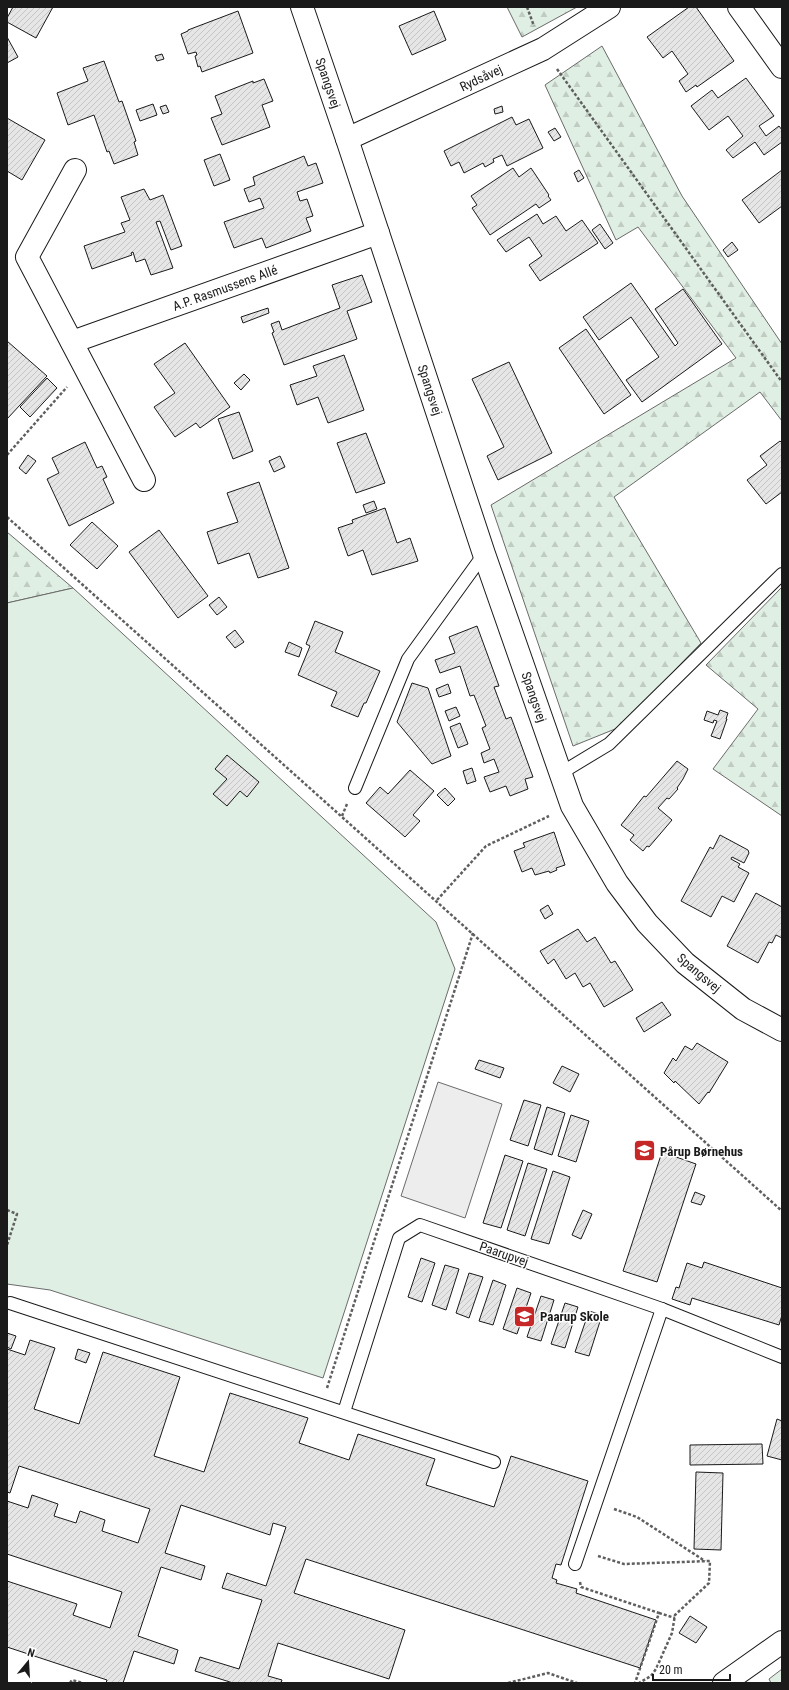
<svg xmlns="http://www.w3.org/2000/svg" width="789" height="1690" font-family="'Roboto Condensed',sans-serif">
  <defs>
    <pattern id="grass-tufts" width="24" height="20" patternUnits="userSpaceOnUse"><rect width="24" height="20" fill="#e0efe3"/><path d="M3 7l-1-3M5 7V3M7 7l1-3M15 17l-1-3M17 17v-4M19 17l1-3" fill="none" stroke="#c0ccc2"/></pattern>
    <pattern id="forest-firs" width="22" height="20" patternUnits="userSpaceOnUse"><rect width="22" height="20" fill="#e0efe3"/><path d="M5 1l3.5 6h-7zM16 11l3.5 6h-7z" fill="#c0ccc2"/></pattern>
    <pattern id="building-hatch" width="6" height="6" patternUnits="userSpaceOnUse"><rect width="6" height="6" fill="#e6e6e6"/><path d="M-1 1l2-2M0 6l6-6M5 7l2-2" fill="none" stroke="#c5c5c5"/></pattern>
  </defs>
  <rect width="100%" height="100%" fill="#fff"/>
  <polygon fill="url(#grass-tufts)" stroke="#6a6a6a" points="782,1669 782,1683 771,1683 769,1679"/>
  <g fill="url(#forest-firs)" stroke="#6a6a6a">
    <polygon points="507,7 577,7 522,37"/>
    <polygon points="602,46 682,196 782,344 782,421 760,392 614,497 701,643 620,727 573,746 491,505 736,358 638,227 616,240 545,85"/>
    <polygon points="7,532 73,588 7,603"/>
    <polygon points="782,587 782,816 713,769 758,709 706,665"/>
  </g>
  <polygon fill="#e0efe3" stroke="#6a6a6a" points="73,588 436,922 455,969 323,1378 50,1290 7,1284 7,603"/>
  <polygon fill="#ededed" stroke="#6a6a6a" points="438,1082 502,1104 465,1218 401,1196"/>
  <g fill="url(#building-hatch)" stroke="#1a1a1a">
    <polygon points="13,7 53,7 36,38 7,22 7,18"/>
    <polygon points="689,7 696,7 734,61 697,87 696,85 686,92 679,81 688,74 672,51 663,58 647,37"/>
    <polygon points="238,11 253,53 202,72 200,66 198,67 195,56 197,55 196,52 188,54 181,34 188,31 188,30"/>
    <polygon points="434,11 446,40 412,55 399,26"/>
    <polygon points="7,37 18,57 7,63"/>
    <polygon points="162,54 164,59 157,61 155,56"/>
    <polygon points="104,61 119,102 122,101 136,141 134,142 138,155 114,164 109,151 107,152 94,115 68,125 57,93 88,81 83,68"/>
    <polygon points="746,78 774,116 759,126 766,136 779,126 782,130 782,142 764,155 755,142 733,158 726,150 743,136 728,116 709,130 691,106 712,90 718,98"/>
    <polygon points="264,79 273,101 262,105 270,127 222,145 211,118 222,114 215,96 253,81 253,83"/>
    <polygon points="153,104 157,115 140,121 136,110"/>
    <polygon points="166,105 169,112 163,114 160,107"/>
    <polygon points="502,106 503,112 495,114 494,109"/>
    <polygon points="512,117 516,125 529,119 543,148 507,166 502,155 493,159 494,162 485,167 483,163 464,173 459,162 451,166 444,151"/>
    <polygon points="7,118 45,140 22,180 7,171"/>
    <polygon points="555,128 561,137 554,141 548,132"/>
    <polygon points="220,154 230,180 214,186 204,160"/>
    <polygon points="304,156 308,166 316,163 323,183 297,192 300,201 307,199 313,216 306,218 311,231 266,248 262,238 234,248 224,222 264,208 260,198 249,202 244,189 255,185 253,177"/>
    <polygon points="513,168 519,177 531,168 549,195 548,196 551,200 539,208 536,204 490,235 472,208 477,205 471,196"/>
    <polygon points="579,170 584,178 578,182 574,173"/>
    <polygon points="782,170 782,206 759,223 742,200"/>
    <polygon points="144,189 150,200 163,195 182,246 171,250 160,221 156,222 173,268 151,275 145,259 136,262 133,252 131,253 132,255 92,269 84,246 125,232 121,223 130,220 121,197"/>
    <polygon points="537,214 543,224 556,216 566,231 582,220 598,243 540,281 529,265 542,256 529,237 506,252 497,240"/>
    <polygon points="600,224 613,243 605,249 592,230"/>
    <polygon points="732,242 738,250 728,257 723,250"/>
    <polygon points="362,275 372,302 347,311 357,339 284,365 272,333 274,332 271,324 279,321 282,330 340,308 332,285"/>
    <polygon points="631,283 675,346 678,343 655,309 683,289 722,344 642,402 626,380 659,357 631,317 599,340 583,317"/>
    <polygon points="268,308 269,313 243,323 241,317"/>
    <polygon points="586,329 631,395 604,414 559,348"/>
    <polygon points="7,341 47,376 7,419"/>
    <polygon points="185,343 230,407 200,428 196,423 175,437 154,407 175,393 154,364"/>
    <polygon points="344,355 364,410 328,423 318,397 297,405 290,385 317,376 313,366"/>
    <polygon points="509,362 552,453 498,480 487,456 504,447 472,379"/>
    <polygon points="244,374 250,380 241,390 234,383"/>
    <polygon points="47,378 57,388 30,417 20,407"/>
    <polygon points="239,412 253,451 233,459 218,419"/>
    <polygon points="366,433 385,483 356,493 337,443"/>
    <polygon points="780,441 782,443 782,492 766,504 747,480 767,465 760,456"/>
    <polygon points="85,442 97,468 102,466 107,477 103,479 114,503 69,526 47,479 59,473 52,458"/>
    <polygon points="28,455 36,461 26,474 19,468"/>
    <polygon points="280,456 285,467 274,472 269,461"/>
    <polygon points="259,482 289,568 258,578 249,553 218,564 207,532 238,522 227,493"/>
    <polygon points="374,501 377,509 366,513 363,505"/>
    <polygon points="385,508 397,543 410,538 418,561 372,575 363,550 348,556 338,528 353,523 352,520"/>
    <polygon points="92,522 118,546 97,569 70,545"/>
    <polygon points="159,530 208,596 178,618 129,552"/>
    <polygon points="219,597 227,607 217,615 209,605"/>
    <polygon points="315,621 343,632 335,652 380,671 366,703 364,703 358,717 331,706 337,692 298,675 310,646 306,644"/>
    <polygon points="477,626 499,686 494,687 506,719 511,717 533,777 525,779 528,789 510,796 506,786 490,792 484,777 499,772 494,759 484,763 481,753 490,749 482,728 486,726 474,695 470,696 460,666 440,673 435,660 455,653 449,637"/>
    <polygon points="235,630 244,642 235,648 226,637"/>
    <polygon points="289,642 302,648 299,657 285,652"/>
    <polygon points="412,683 428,688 451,756 432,764 397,722"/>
    <polygon points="448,684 451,693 439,697 436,689"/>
    <polygon points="456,707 460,716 449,721 445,711"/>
    <polygon points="720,710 728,713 726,719 727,719 720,739 711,736 717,721 714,720 713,723 704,720 707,711 718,715"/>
    <polygon points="460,723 468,744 458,748 450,727"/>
    <polygon points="227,755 259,782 247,797 240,791 227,806 213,794 227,779 215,769"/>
    <polygon points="677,761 688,769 683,779 677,788 678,789 669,799 667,798 658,808 672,820 649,847 647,846 643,851 630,840 634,835 621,825 644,796 646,797"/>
    <polygon points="472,768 476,781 467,784 463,771"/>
    <polygon points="410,770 434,791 413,815 420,821 405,837 366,803 380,787 388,794"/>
    <polygon points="445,788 455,799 448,806 437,795"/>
    <polygon points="554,832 565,865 556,868 557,870 550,873 549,871 535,875 532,868 522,872 514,851 525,847 523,843"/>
    <polygon points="720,835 748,850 749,853 744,863 732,857 731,859 740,864 738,867 749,873 734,902 722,896 711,917 681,901 710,847 713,849"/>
    <polygon points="756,893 782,907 782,938 776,935 772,943 769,942 758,963 727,946"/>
    <polygon points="548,905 553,914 545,919 540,910"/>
    <polygon points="578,929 587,942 595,937 611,963 615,961 633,990 604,1007 590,983 583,987 575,973 566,979 554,959 548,964 540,951"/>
    <polygon points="662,1002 671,1015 644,1032 636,1018"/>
    <polygon points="697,1043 728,1062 709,1093 708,1092 699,1104 675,1081 674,1083 664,1073 673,1058 676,1061 685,1046 692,1050"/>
    <polygon points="479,1060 504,1068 500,1078 475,1069"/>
    <polygon points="562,1066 579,1074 570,1092 553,1083"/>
    <polygon points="524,1100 541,1105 528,1146 510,1140"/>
    <polygon points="547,1107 565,1113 552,1155 534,1149"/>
    <polygon points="571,1115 589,1121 576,1162 558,1156"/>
    <polygon points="662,1152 696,1164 657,1282 623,1271"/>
    <polygon points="505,1155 523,1161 501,1228 483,1223"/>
    <polygon points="528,1163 547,1169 525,1236 507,1230"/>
    <polygon points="553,1171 570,1177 549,1244 531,1239"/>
    <polygon points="695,1192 705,1196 701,1205 691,1202"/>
    <polygon points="583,1210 592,1214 581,1239 572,1235"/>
    <polygon points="421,1258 435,1263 422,1302 408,1297"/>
    <polygon points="704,1262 782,1288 782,1315 779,1325 692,1298 690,1305 672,1299 676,1287 679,1288 687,1263 702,1268"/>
    <polygon points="445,1265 459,1269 446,1310 432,1305"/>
    <polygon points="469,1273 483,1277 469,1318 456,1313"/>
    <polygon points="493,1280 506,1285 493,1325 479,1321"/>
    <polygon points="517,1288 531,1293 517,1334 503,1329"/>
    <polygon points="541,1296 554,1300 541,1341 527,1337"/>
    <polygon points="565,1303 578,1307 565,1348 551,1344"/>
    <polygon points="589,1311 602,1315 589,1356 575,1352"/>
    <polygon points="7,1333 16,1336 11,1349 7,1347"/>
    <polygon points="30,1340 55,1348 34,1409 79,1424 103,1352 180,1377 154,1456 204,1472 230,1393 308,1418 299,1443 349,1460 358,1434 435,1459 426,1485 494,1507 511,1456 588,1481 561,1565 556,1564 552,1578 557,1580 556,1583 577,1589 576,1593 656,1620 640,1668 306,1559 294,1593 405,1630 389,1679 278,1643 268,1676 282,1680 281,1683 233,1683 195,1671 200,1657 239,1669 262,1600 222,1588 227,1573 266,1586 286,1527 273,1523 270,1535 181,1505 165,1553 205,1566 201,1580 161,1567 138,1636 178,1650 174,1664 134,1651 123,1683 106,1683 107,1680 7,1647 7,1581 77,1604 73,1615 110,1628 122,1592 7,1554 7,1501 28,1508 32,1495 58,1504 54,1516 76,1523 80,1511 105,1520 102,1531 138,1543 150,1509 19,1466 10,1493 7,1492 7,1349 25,1355"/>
    <polygon points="78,1349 90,1353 86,1363 75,1359"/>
    <polygon points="777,1419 782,1421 782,1460 767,1456"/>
    <polygon points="762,1444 763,1464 690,1465 690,1445"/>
    <polygon points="696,1472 723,1473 721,1550 694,1549"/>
    <polygon points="690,1616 707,1627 696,1643 679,1633"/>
  </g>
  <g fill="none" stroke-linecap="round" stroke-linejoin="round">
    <defs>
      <g id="service">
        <polyline points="561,773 609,744 782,574"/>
        <polyline points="355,788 408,659 484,554"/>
        <polyline points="10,1303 494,1462"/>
        <polyline points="344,1412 399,1238 420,1225 662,1309 782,1357"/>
        <polyline points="575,1564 662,1309"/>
      </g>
      <g id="minor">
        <polyline points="739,7 782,67"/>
        <polyline points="347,139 543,49 609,7"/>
        <polyline points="75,170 27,257 144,480"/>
        <polyline points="72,342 378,233"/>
      </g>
      <g id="tertiary">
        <polyline points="302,7 347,139 484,554 572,806 617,883 647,923 685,963 743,1009 782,1030"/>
        <polyline points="724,1683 782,1642"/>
      </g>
    </defs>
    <use href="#service" stroke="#1a1a1a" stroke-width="14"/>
    <use href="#minor" stroke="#1a1a1a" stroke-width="24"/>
    <use href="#tertiary" stroke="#1a1a1a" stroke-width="24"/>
    <g stroke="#5f5f5f" stroke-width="2.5" stroke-dasharray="3 2" stroke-linecap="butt">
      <polyline points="527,7 534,26"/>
      <polyline points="557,69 782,382"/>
      <polyline points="7,455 67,387"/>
      <polyline points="7,517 782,1211"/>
      <polyline points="342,816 347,804"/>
      <polyline points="437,900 486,846 549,816"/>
      <polyline points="7,1210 17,1214 7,1245"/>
      <polyline points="327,1388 473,933"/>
      <polyline points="614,1509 637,1517 705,1561"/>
      <polyline points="598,1556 624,1564 710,1561 709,1583 675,1615 672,1633 656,1669 651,1676 639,1683"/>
      <polyline points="580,1582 581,1587 659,1613 635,1683"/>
      <polyline points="659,1613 675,1618"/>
      <polyline points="70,1683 72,1680 83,1683"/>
      <polyline points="508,1683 548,1673 577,1683"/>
    </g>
    <use href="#service" stroke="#fff" stroke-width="12"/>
    <use href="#minor" stroke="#fff" stroke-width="22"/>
    <use href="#tertiary" stroke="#fff" stroke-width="22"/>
  </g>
  <defs>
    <symbol id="school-square" viewBox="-11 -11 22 22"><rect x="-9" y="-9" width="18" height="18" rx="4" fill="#c62828" stroke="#fff"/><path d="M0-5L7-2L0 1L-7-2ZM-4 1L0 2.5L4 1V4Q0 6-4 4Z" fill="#fff"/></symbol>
  </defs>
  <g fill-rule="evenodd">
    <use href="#school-square" x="632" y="1138" width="25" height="25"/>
    <use href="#school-square" x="512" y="1304" width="25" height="25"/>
  </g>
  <g text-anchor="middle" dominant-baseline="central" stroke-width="3" stroke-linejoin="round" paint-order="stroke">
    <g font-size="13" fill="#1a1a1a" stroke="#fff">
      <text transform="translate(481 78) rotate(-25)">Rydsåvej</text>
      <text transform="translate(328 83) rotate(71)">Spangsvej</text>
      <text transform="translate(225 288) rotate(-20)">A.P. Rasmussens Allé</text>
      <text transform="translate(430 390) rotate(72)">Spangsvej</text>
      <text transform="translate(534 697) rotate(71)">Spangsvej</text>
      <text transform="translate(699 973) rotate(40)">Spangsvej</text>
      <text transform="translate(504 1254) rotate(19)">Paarupvej</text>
    </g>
    <g font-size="13" font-weight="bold" fill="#1a1a1a" stroke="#fff" text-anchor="start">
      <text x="660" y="1151">Pårup Børnehus</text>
      <text x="540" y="1316">Paarup Skole</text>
    </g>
  </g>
  <rect width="789" height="1690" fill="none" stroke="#1a1a1a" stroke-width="16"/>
  <g transform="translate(28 1662) rotate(18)" stroke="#ffffff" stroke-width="3" paint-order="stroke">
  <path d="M0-3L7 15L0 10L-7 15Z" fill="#1a1a1a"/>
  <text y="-6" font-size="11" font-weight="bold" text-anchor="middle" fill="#1a1a1a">N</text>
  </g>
  <path d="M653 1674v6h77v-6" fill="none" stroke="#1a1a1a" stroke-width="2"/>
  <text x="659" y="1674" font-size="12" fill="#1a1a1a" stroke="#ffffff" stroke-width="3" paint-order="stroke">20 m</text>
</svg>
